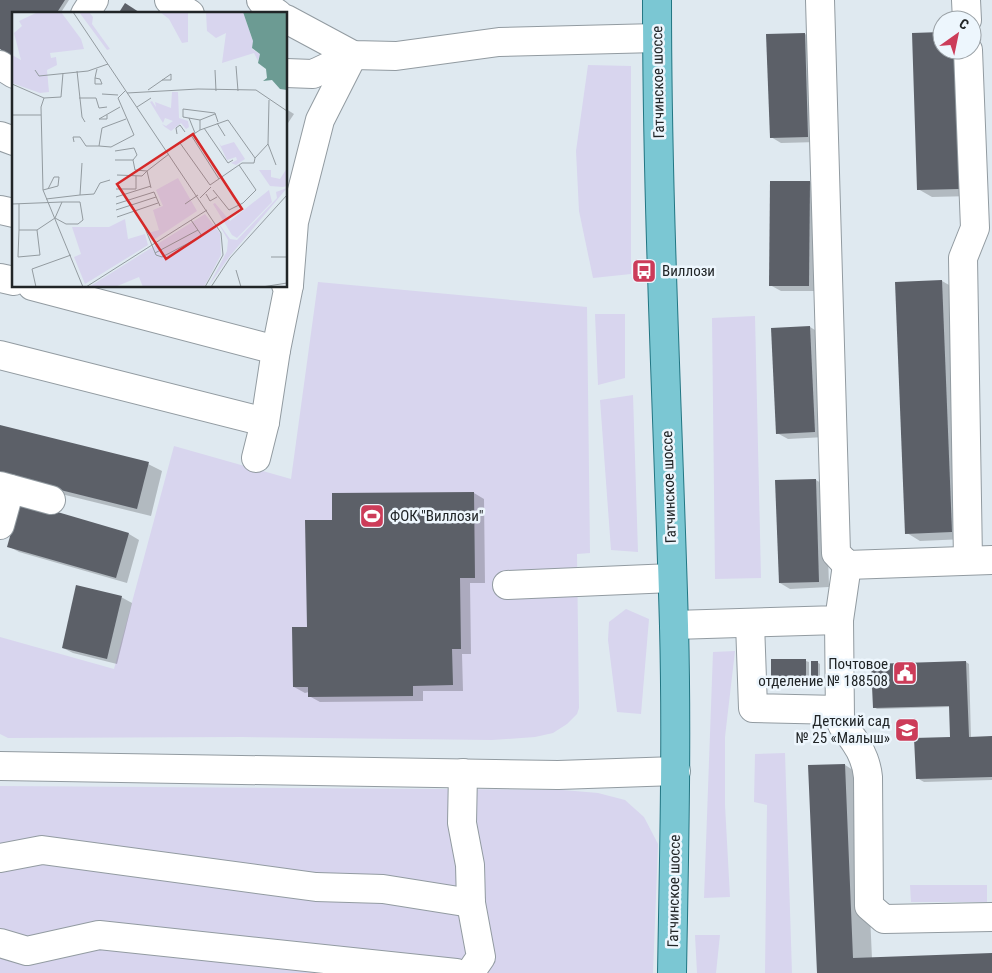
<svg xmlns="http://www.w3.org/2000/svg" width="992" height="973" font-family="'Roboto Condensed',sans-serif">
  <rect width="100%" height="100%" fill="#dfe9f0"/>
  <g fill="#d8d5ee">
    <polygon points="588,65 631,66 631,274 593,278 579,211 576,151"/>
    <polygon points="318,282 587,307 590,553 577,554 579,708 577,714 567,724 553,733 535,737 492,740 242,737 8,738 0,734 0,637 114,669 174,446 291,479"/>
    <polygon points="595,314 625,314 625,378 598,385"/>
    <polygon points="755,316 761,578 715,579 712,318"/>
    <polygon points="633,395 638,552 611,550 600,400"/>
    <polygon points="626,609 649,619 641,714 617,712 608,640 609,622"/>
    <polygon points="735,651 725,737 725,805 730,897 704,898 713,652"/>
    <polygon points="785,753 792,973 765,973 767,805 754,802 755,754"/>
    <polygon points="0,786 563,790 598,793 625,800 644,817 658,844 653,973 0,973"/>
    <polygon points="910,885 987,885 987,902 911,902"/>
    <polygon points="695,935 720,935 716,973 697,973"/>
  </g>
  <g fill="#0003">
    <polygon points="0,0 69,0 60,14 14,14 0,48"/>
    <polygon points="942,33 942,50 973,196 932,197 918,189"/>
    <polygon points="805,34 815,40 818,142 781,143 771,137"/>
    <polygon points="286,109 294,114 286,126"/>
    <polygon points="810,182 820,188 819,291 781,291 770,285"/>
    <polygon points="942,281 956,289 965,539 920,541 907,533"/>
    <polygon points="810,327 820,333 825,437 788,439 777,433"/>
    <polygon points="0,426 148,464 162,471 151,516 0,479"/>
    <polygon points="816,480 826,486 829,587 790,589 780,583"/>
    <polygon points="474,493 484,499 485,583 470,583 471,654 462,654 463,691 423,691 423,701 320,702 309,696 309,692 305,693 294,687 333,521"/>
    <polygon points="129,534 139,540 127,583 19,552 8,546"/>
    <polygon points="121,597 132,603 117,664 73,653 63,648"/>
    <polygon points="806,661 809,662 809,679 776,679 773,678"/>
    <polygon points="817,662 820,664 820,678 815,678 812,677"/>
    <polygon points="966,662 969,664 971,738 992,737 992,780 924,782 917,778 951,738 950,707 877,709 874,707"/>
    <polygon points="845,765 864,777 872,959 992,954 992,973 818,973"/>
  </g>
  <g fill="#5c6068">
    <polygon points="0,0 65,0 56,14 14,14 14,58 0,49"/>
    <polygon points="125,3 142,14 118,14"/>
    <polygon points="942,32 942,50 955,50 959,189 917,190 912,33"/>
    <polygon points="805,33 808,137 770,138 766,34"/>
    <polygon points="770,181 810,181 809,286 769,286"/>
    <polygon points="942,280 952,532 905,534 895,282"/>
    <polygon points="810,326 815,432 776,434 771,328"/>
    <polygon points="0,425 149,462 137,509 0,475"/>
    <polygon points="816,479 819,582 779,583 775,480"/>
    <polygon points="474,492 475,578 460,578 461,649 452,649 453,685 413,686 413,696 308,697 308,687 293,687 292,627 307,627 305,520 332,520 332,493"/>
    <polygon points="20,501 129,533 116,578 7,547"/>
    <polygon points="76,585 122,596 107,659 62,648"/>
    <polygon points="771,659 806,659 806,679 771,678"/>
    <rect x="811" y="661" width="7" height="16"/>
    <polygon points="966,661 969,737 992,736 992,777 916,779 914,738 950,737 949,706 873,708 871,664"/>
    <polygon points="845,764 853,958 992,953 992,973 817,973 808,765"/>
  </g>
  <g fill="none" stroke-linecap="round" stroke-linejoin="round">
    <defs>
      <g id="minor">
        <polyline points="169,0 190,14"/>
        <polyline points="261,0 265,5 278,14"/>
        <polyline points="820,0 836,553 847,565 992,560"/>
        <polyline points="966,0 967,20"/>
        <polyline points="85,14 94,0"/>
        <polyline points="286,19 353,55 396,56 499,42 657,38"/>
        <polyline points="0,65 14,74"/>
        <polyline points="286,73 313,74 353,55"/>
        <polyline points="0,136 14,141"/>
        <polyline points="0,210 14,213"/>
        <polyline points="0,278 14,281"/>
        <polyline points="289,285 294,222 320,120 353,55"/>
        <polyline points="32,286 276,350"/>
        <polyline points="0,355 265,422"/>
        <polyline points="256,458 265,422 276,350 289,285 286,285"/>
        <polyline points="0,486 51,500"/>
        <polyline points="0,525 10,489"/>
        <polyline points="968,560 963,258 975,228 968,50"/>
        <polyline points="507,585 672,578"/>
        <path d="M839,620l1,99c2,10 10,14 15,23 7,10 12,24 13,35l1,129 15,13 108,-2"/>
        <polyline points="750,623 753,708 839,710"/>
        <polyline points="674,625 839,620 847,565"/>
        <polyline points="0,766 558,775 676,771"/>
        <polyline points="463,773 462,823 470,865 471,903 481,957 470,973"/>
        <polyline points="0,858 42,850 316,887 383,889 471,903"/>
        <polyline points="0,943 27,951 99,935 456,973"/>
      </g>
      <path id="major" d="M657,0c0,209 11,417 17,626 3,116 0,231 -2,347"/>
    </defs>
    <use href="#minor" stroke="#929ba1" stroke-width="30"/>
    <use href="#major" stroke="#227683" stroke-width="30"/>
    <use href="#minor" stroke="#fff" stroke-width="28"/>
    <use href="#major" stroke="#7bc7d3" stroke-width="28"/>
  </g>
  <defs>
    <symbol id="bus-square" viewBox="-11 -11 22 22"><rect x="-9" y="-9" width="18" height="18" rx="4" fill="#cc3c59" stroke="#edf6fd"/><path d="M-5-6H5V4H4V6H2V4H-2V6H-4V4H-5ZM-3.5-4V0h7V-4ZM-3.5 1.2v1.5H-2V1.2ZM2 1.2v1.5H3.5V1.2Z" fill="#fff"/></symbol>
    <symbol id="stadium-square" viewBox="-11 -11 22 22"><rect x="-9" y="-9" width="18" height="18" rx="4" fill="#cc3c59" stroke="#edf6fd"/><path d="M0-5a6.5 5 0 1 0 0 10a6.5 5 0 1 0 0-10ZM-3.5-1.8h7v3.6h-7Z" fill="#fff"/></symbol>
    <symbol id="civic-square" viewBox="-11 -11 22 22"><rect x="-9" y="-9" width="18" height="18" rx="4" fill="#cc3c59" stroke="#edf6fd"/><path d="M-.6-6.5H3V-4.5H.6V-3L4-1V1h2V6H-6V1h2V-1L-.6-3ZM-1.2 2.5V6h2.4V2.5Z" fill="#fff"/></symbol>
    <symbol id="school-square" viewBox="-11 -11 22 22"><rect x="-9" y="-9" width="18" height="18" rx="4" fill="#cc3c59" stroke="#edf6fd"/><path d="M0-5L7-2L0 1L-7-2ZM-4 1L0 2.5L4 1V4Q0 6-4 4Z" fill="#fff"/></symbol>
  </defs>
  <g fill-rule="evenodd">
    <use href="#bus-square" x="630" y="257" width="28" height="28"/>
    <use href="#stadium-square" x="358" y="502" width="28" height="28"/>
    <use href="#civic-square" x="891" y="659" width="28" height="28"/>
    <use href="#school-square" x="893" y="716" width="28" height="28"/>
  </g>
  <g text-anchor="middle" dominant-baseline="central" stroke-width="5" stroke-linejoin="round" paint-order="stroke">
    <g font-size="15" fill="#212527" stroke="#edf6fd">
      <text transform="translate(658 82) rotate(-91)">Гатчинское шоссе</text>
      <text transform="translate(669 487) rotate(-92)">Гатчинское шоссе</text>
      <text transform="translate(674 891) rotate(-89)">Гатчинское шоссе</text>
    </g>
    <g font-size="15" fill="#212527" stroke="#edf6fd" text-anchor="start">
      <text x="662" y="271">Виллози</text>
      <text x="390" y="516">ФОК "Виллози"</text>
      <text x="888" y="664" text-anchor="end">Почтовое<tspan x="888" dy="17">отделение № 188508</tspan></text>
      <text x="890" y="721" text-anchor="end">Детский сад<tspan x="890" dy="17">№ 25 «Малыш»</tspan></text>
    </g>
  </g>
  <g transform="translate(12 12)">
    <rect width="275" height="275" fill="#dfe9f0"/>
    <path d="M26,0h23l20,27 3,10 -34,4 1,5 5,-1 1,8 -10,5 2,22 -9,1 -28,-10v-28l9,5 -7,-27 8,-7 -3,-5zM67,0h10l4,5 -1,7 18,25 -3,1zM148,0h28v30l-6,1 -13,-24zM194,0h37l10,29 -1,8 8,5 -2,7 -4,-8 -32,10 4,-30 -10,5 -9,-7zM160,80h6l1,26 9,3 1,6 -3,2 -5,-6 -10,8 -6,-4 -3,-3 4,2 7,-5 -8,-3 -2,5 -13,-21 2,-1 4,6 -1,-5 16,6zM206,129l3,5 13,-4 11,17 -9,6 -5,-2 6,-3 -1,-3 -9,3zM275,156v18l-4,1 -13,-1 -11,-16h12v7l9,2zM166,166l19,33 -45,30 -4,-8 11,-3 -6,-20 10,-4 -7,-16zM275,176l-58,69 -21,30 19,-36 1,-11 -11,-19 13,18 7,1 40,-42 -1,-6zM257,178l3,12 -35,36 -5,-3 -19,-31 2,-1 15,18zM193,202l15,19 1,22 -17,32h-61l-4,-10 -24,10h-26zM113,207l3,20 17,-5 3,11 -63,39 -11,-27 7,-3 -9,-27h37z" fill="#d8d5ee"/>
    <path d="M231,0h44v78l-7,-1 -8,-9 -9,1 4,-3 -1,-9 -8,-6 2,-9 -8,-6 1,-7z" fill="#6c9b93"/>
    <path fill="none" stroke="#939ba0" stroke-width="1" d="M61,0l148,221 2,22 -18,32M224,54l2,25M23,58l4,6 49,-5 20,-7M203,58l1,21M65,59l5,46 3,5M83,66l5,1 2,5h-7v-6l1,-5 1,-4M0,72l32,14 17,-1 2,-24M136,78l23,-16v6h-9M115,81l71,-4 58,1 31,21M90,82l16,1M32,86l-3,9 2,83 40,97M67,86h17l3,10 8,-1M125,95l14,-9M0,103h29M95,103v4h-8l21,-12M177,106l6,15M114,107l-24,9 -3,18 12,1 23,-12 -16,-37 8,-8M188,108l15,-6M205,111l8,13M192,116l24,35 5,-3M188,118v-10l-17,-3v-8l32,4 3,9M165,122l-1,-6 4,-3 5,7M179,123l28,44M62,130l-1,-5h7l6,9h13M168,131l30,42 32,-22h12l1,-5 13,-14 1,-44M256,132l8,21M155,139l33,-21 28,-10 27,38M103,148h18l4,-5 -3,-7 -19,3M121,148l2,10 12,1 22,-17M135,159l4,17M105,163l25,1 5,-5M104,177h20v-13M31,178l15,-4 1,-9h-5l-6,12M201,178l16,20 14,-7 13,-13 -17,-25M194,182l4,7 7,-4M68,183l14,-1 6,-11 10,-3M104,185l35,-11M188,186l11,-11M34,187l34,-4 2,-32M0,192l50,-2h18l3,18 -5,4h-12l-11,-6 7,-16M7,192v26h18l18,-12M104,192l38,-12 6,14M173,192l13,-9M104,198l40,-13M105,205l41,-14M130,209l14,34 6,2 40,-21 -11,-16M7,218l-1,27 22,-2 -3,-25M143,241l43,-23M259,245h16M224,258l5,17M24,275l-4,-18 39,-14M74,275l121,-77M199,275l19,-29 57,-63M250,275l25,-4"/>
    <path fill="#d62828" fill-opacity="0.15" stroke="#d62828" stroke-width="2.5" d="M181,122l49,75 -76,50 -49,-75z"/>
    <rect width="275" height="275" fill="none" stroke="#212527" stroke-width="2.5"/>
  </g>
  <g transform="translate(957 35) rotate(33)"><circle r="24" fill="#edf6fd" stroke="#9ba2a7"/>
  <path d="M0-4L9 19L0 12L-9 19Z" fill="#cc3c59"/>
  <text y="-8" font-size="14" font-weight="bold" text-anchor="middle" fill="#212527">С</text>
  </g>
</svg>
